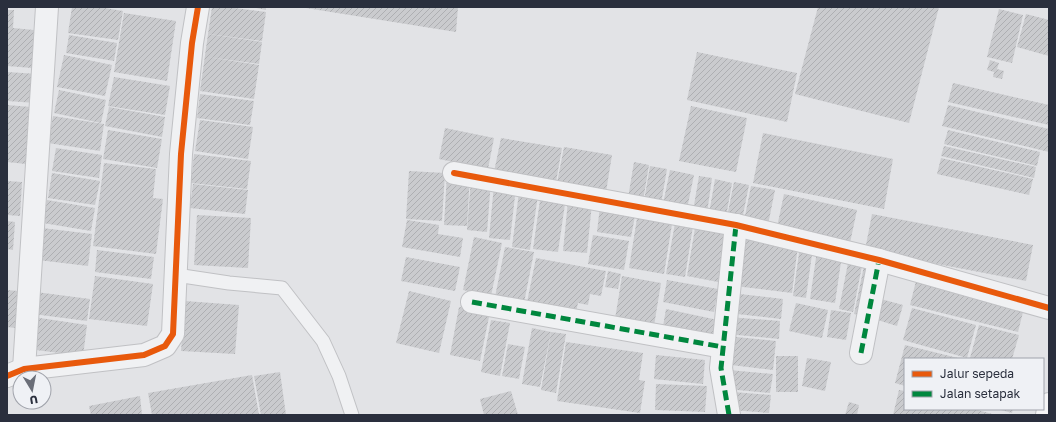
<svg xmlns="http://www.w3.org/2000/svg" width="1056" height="422" font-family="'Golos Text',sans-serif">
  <defs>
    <pattern id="building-hatch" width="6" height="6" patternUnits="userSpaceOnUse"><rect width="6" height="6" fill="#cacbce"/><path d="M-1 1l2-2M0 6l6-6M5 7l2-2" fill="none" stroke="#aeafb2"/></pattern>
  </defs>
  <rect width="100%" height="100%" fill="#e2e3e6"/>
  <g fill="url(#building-hatch)">
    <polygon points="72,7 99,7 123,11 118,40 68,33"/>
    <polygon points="212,7 227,7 266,12 262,41 208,34"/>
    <polygon points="251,7 266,7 266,10"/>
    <polygon points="306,7 458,7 456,32 306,8"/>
    <polygon points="818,7 939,7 909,123 795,94"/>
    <polygon points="999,9 1023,15 1012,63 987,57"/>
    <polygon points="7,10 14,10 13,28 34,30 32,68 7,66"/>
    <polygon points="124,13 176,21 167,81 114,72"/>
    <polygon points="1026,14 1049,20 1049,56 1017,47"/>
    <polygon points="208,34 262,42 259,64 207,57 259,65 254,99 200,91"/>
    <polygon points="69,35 117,43 114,61 66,53"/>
    <polygon points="697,52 797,73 787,122 687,100"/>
    <polygon points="64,55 112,65 105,96 57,87"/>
    <polygon points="990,60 999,63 997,69 1004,71 1002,79 993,77 994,72 987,70"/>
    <polygon points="7,72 38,74 36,103 7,101"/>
    <polygon points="114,77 170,86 165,115 108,106"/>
    <polygon points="953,83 1049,105 1048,110 1049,110 1049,125 948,102"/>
    <polygon points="59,90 106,100 101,123 54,113"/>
    <polygon points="200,94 254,101 250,125 197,118"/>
    <polygon points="7,105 31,107 26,164 7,162"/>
    <polygon points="948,105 1049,129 1049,152 942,126"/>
    <polygon points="691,106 747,118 736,172 679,161"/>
    <polygon points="109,107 165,117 162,137 105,126"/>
    <polygon points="53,116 104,124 100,151 48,143"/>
    <polygon points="200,120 253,127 248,159 195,151"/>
    <polygon points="445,128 494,138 488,169 439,159"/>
    <polygon points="108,130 162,139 157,168 103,159"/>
    <polygon points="948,130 1040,152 1037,166 944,144"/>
    <polygon points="763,133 893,159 884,209 753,183"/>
    <polygon points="501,138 562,148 556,182 494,172"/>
    <polygon points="944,146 1036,167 1034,178 941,156"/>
    <polygon points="564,147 612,155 606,192 557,183"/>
    <polygon points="56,148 102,155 99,178 52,171"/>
    <polygon points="194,154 251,161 247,189 191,183"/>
    <polygon points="941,158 1033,179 1029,195 937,174"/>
    <polygon points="634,162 649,165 643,201 628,198"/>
    <polygon points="104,163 156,169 153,198 163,199 156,254 93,246"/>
    <polygon points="650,166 667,169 661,204 644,201"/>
    <polygon points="670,170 694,175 687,209 663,204"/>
    <polygon points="409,171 445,173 442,221 406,219"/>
    <polygon points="52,173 100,181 95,205 48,198"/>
    <polygon points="447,174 470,175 467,226 444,225"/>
    <polygon points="699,176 712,178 707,213 693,211"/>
    <polygon points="471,179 491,181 487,232 467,230"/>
    <polygon points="715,179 732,183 726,217 709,214"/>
    <polygon points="7,181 22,182 20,216 7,215"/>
    <polygon points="734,182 749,185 742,220 727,217"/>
    <polygon points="193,184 248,190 245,214 190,208"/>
    <polygon points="494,185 516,187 510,240 489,238"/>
    <polygon points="751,186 775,190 768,225 744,221"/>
    <polygon points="519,192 538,195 530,250 512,247"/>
    <polygon points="541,193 566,197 558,252 533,249"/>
    <polygon points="784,194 857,210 850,243 777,227"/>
    <polygon points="47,200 95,208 91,231 43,223"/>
    <polygon points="568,201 592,203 587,253 563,251"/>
    <polygon points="600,206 636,211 631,237 597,232"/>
    <polygon points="638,212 673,218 664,274 629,268"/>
    <polygon points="872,214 1033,245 1026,281 865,250"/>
    <polygon points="197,215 251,218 248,268 194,265"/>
    <polygon points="407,220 439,225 438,234 463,238 460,257 402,247"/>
    <polygon points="7,221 15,222 13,250 7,249"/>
    <polygon points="675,223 693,226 685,277 666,274"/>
    <polygon points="42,228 92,234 88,266 38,260"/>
    <polygon points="695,228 726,234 718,282 687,276"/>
    <polygon points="593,235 629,241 624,270 588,264"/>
    <polygon points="474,237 502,243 491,296 463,290"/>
    <polygon points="740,238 798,245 792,293 735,286"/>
    <polygon points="800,246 813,247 806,298 793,296"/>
    <polygon points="505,247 534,252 524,303 495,297"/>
    <polygon points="97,250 154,257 151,279 95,272"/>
    <polygon points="817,251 842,255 835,303 810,299"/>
    <polygon points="406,257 460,267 455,291 401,281"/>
    <polygon points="536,258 606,271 601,296 590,294 588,305 578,303 576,312 527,302"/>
    <polygon points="848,263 862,266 853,312 839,309"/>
    <polygon points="864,266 877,269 867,316 854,314"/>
    <polygon points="608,271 621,274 618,289 605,287"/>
    <polygon points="95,276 153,284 147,326 89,319"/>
    <polygon points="622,276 661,283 654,326 615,319"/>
    <polygon points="917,277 1025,304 1018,332 910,305"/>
    <polygon points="667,280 718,289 714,312 663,302"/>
    <polygon points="7,290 18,291 15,328 7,327"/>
    <polygon points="409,291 451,301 439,353 396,343"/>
    <polygon points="36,292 90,299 87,321 33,314"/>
    <polygon points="731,293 783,299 781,319 728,313"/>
    <polygon points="877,298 903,305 897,326 871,318"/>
    <polygon points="185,301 239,305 235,354 181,351"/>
    <polygon points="796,303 828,310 822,338 789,331"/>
    <polygon points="459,307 490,312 480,361 450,355"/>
    <polygon points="912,308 976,325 967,358 903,340"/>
    <polygon points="666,309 718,320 714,342 662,332"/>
    <polygon points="831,310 851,313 846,340 827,337"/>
    <polygon points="33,317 87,325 83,356 28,349"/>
    <polygon points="728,317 780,321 779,339 727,334"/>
    <polygon points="491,320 510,323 500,376 481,372"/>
    <polygon points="979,325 1019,335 1012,359 970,358"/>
    <polygon points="532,328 551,332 540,387 522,384"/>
    <polygon points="551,332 566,334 556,393 541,390"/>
    <polygon points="726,336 776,341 773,370 723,364"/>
    <polygon points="566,342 643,353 639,380 645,381 640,413 557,401"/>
    <polygon points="508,344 525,347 519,379 502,376"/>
    <polygon points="905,345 958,358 958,359 905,359 905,386 895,383"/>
    <polygon points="656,355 705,360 703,384 654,379"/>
    <rect x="776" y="356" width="22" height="36"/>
    <polygon points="807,358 831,362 825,391 802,386"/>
    <polygon points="729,370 773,374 770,393 727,389"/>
    <polygon points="280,372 286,415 261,415 254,376"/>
    <polygon points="252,375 259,415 152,415 148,393"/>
    <polygon points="656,384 707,386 705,412 655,410"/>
    <polygon points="899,390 905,391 905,409 974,409 996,415 893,415"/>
    <polygon points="511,391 518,415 484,415 480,399"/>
    <polygon points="733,392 771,395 769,413 731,410"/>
    <polygon points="140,396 142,415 91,415 89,406"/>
    <polygon points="849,402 859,405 857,415 845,415"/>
    <polygon points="997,409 1013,409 1012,413"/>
  </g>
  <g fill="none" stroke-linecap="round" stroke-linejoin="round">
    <defs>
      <polyline id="service" points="176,275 229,283 282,288 323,341 339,376 352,415"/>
      <g id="minor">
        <polyline points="454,173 736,225 879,260 1049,308"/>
        <polyline points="472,302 723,347"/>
        <polyline points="861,353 879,260"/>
        <polyline points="24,369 47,7"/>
        <polyline points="7,376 24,369 144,355 165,346 173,334 181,154 192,43 198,7"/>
        <polyline points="729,415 721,368 736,225"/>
      </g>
      <polyline id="primary" points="1047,415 1049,404"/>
    </defs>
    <use href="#service" stroke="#c0c1c4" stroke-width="15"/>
    <use href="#minor" stroke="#c0c1c4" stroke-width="24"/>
    <use href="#primary" stroke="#bfc0c3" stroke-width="24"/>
    <use href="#service" stroke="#f0f1f3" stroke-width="13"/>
    <use href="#minor" stroke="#f0f1f3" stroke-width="22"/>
    <use href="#primary" stroke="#f5f5f6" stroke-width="22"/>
    <g stroke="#00873e" stroke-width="5" stroke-dasharray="10 5" stroke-linecap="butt">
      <polyline points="472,302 723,347"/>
      <polyline points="861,353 879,260"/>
      <polyline points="729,415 721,368 736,225"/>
    </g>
    <defs>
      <g id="cycleway">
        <polyline points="454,173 736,225 879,260 1049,308"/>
        <polyline points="7,376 24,369 144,355 165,346 173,334 181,154 192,43 198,7"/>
      </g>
    </defs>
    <use href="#cycleway" stroke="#eff1f5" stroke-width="8"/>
    <use href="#cycleway" stroke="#e8590c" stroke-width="6"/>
  </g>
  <rect width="1056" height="422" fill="none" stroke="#2a2f3d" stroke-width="16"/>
  <rect x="904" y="358" width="140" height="52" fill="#eff1f5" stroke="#a0a3ab"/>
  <rect x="912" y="371" width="20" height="6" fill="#e8590c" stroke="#a0a3ab"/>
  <text x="940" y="378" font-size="12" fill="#2a2f3d">Jalur sepeda</text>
  <rect x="912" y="391" width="20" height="6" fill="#00873e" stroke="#a0a3ab"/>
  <text x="940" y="398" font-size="12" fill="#2a2f3d">Jalan setapak</text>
  <g transform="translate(32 390) rotate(170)"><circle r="19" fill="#eff1f5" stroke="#a0a3ab"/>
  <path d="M0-3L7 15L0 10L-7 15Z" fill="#6a6e78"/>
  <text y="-6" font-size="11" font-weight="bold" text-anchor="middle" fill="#2a2f3d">U</text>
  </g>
</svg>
